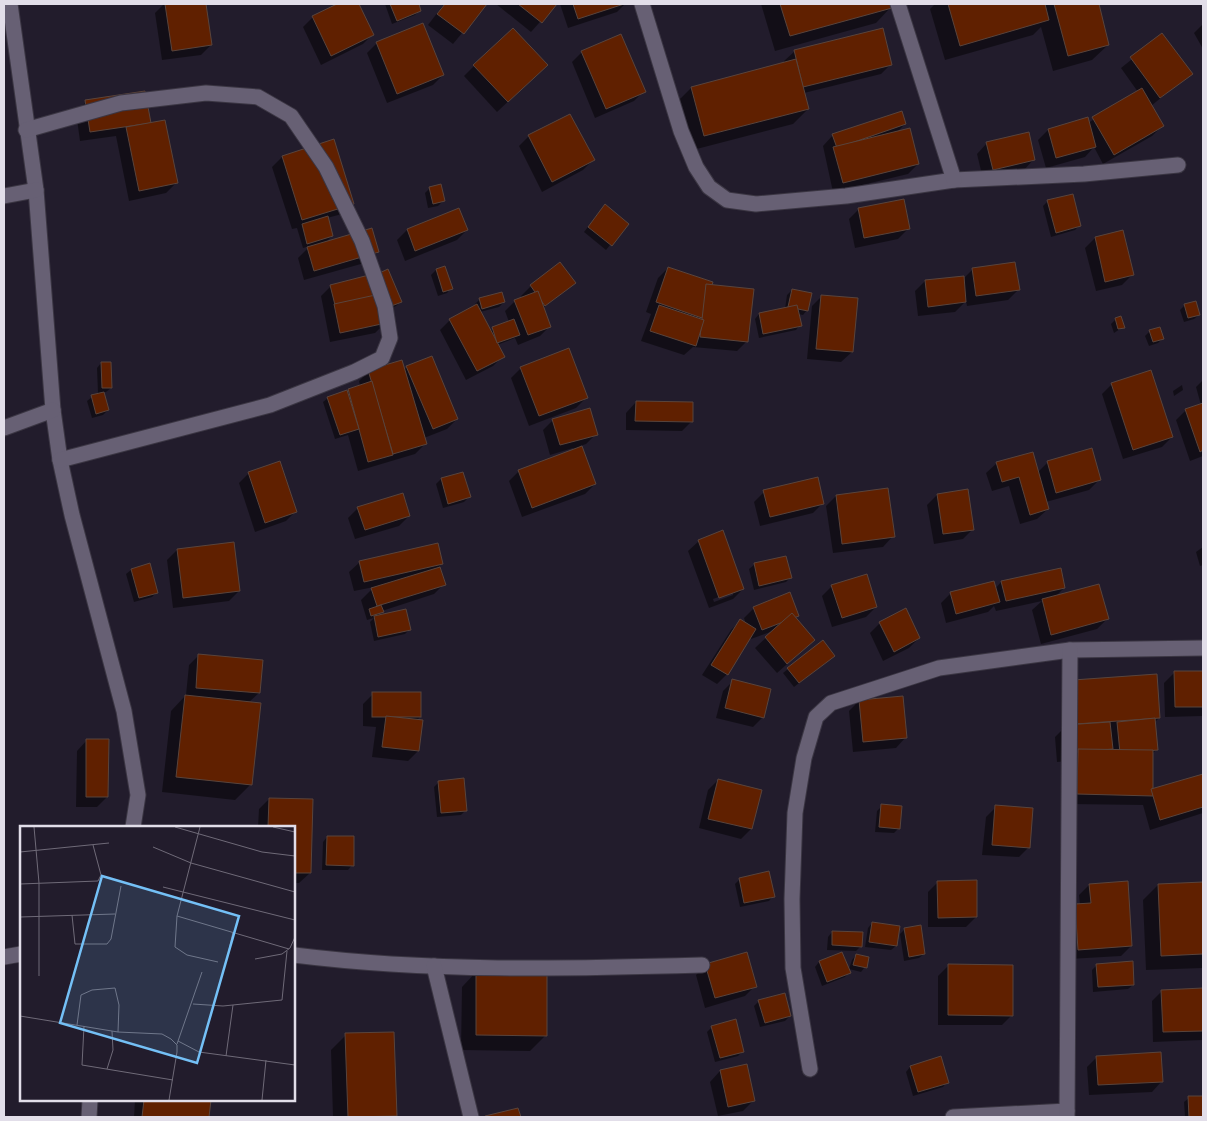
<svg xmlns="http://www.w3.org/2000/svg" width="1207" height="1121" font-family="Helvetica,sans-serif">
  <rect width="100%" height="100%" fill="#221c2c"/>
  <g fill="#0007" fill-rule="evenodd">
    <polygon points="164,4 205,4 211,45 201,55 162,60 155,13"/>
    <polygon points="338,4 358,4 373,34 363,44 321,65 303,27 313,17"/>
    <polygon points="385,4 417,4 420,10 415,15 392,24"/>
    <polygon points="444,4 486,4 453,44 428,25"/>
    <polygon points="496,4 556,4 531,32"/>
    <polygon points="560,4 625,4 617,12 568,28"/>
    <polygon points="761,4 890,4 891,7 876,23 775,51"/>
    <polygon points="935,4 1099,4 1108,45 1092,60 1053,71 1041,27 1033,35 945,60 930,9"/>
    <polygon points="1203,24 1203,49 1194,33"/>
    <polygon points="1162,35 1191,73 1151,106 1162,126 1152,136 1103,164 1094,147 1085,157 1046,168 1038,140 1048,130 1088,123 1138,92 1121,68"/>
    <polygon points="377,43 443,75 433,85 387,103 367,53"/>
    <polygon points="795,51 891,64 881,74 804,93 808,109 793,124 689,151 676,103 691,88 785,63 784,61"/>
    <polygon points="582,52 644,91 634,101 595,118 572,62"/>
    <polygon points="474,66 536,75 497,112 464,76"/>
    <polygon points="86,102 149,124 176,183 166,193 129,201 116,136 80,141 76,112"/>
    <polygon points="905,124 896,133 918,164 908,174 833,192 823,146 833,135"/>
    <polygon points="529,136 593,160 583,170 542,192 519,146"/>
    <polygon points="333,141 342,214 327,218 332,236 325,243 378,252 368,262 304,280 298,258 310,246 303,248 297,228 292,229 272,167 282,157"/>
    <polygon points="987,143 1034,159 1024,170 983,179 977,154"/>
    <polygon points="430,188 443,201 438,206 428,208 425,193"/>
    <polygon points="1048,201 1080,225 1075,230 1051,237 1043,206"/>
    <polygon points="859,209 908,229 898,239 855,248 849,219"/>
    <polygon points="459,210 467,230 457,240 405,261 397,240 407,230"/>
    <polygon points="601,210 627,224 606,250 584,232"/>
    <polygon points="1095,238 1132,275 1122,285 1096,291 1085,248"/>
    <polygon points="444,268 451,288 447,293 438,296 431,275 436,270"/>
    <polygon points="668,268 711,286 747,341 737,351 693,347 684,355 641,341 651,314 646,312 658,278"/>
    <polygon points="973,269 1018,290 1008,300 967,306 966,301 955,312 918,316 915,291 925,281 963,279"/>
    <polygon points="574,283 543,308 550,326 540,336 518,345 515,338 497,345 503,356 493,366 466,380 440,330 450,320 476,306 475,304 480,299 504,302 499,307 480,312 489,331 509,322 505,311 515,301 522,298 521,296 531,286"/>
    <polygon points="331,286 401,302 396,306 383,312 385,323 375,333 330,342 321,296"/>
    <polygon points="792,290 807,310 803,315 798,314 800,325 796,330 759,338 755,319 759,314 785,309 787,295"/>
    <polygon points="822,296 856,300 852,352 841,362 807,359 812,306"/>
    <polygon points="1185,305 1199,315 1194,319 1184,322 1180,310"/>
    <polygon points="1116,319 1123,327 1114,333 1111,324"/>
    <polygon points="1150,331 1162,339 1158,343 1149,346 1145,336"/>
    <polygon points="101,363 111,388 106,392 98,393 97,368"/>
    <polygon points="407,367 457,419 447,429 424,438 425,444 415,454 358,471 348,435 335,439 323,402 328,398 360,386 359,381 369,371 404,370"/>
    <polygon points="521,368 586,398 576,408 529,426 511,378"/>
    <polygon points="1203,380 1203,456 1190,461 1176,420 1186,410 1201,405 1196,387"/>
    <polygon points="1112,384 1172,437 1162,447 1123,459 1102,394"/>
    <polygon points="1182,385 1183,390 1174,396 1173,391"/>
    <polygon points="92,397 108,410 103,415 92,418 87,401"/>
    <polygon points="636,402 692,421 682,431 626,430 626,413"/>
    <polygon points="553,420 596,434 586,444 580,446 595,484 585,494 522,517 509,481 519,471 574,450 573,448 550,455 543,430"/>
    <polygon points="1048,462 1100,479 1089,490 1046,502 1048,509 1037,519 1020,524 1009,486 992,491 986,473 997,463 1038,472"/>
    <polygon points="249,473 296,511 286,521 255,532 239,483"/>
    <polygon points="462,473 469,497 464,502 443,508 436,484 441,479"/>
    <polygon points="764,492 823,503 813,513 760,526 754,502"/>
    <polygon points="937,495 973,529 963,539 934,544 927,505"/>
    <polygon points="836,496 893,536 883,547 833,553 826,506"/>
    <polygon points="358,508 409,516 399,526 355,539 348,518"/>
    <path d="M699,541l44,48 -10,10 -24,9 -21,-57zM733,592v3l-19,7 -1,-3z"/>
    <polygon points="1203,547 1203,565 1200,566 1196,552"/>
    <polygon points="177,550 239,591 229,601 173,608 167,560"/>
    <polygon points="785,557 790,578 786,582 754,590 749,569 754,565"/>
    <polygon points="360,562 441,564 439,567 444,584 434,594 382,611 378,617 409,630 405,634 374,641 370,622 374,618 367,620 361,600 374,587 354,591 349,572"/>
    <polygon points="131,570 157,592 152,597 134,602 126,574"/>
    <polygon points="1001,582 1064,588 1055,597 1107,619 1097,629 1041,644 1032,610 1042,601 996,611 994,606 988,612 946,623 941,603 951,593 995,589"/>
    <polygon points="832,586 876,607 866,617 832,627 822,596"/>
    <polygon points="754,608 795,618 803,650 777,673 755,648 773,631 751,639 750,636 727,674 717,684 702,675 731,630 741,620 746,624 744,618"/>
    <polygon points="880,623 919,638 909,648 883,661 870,633"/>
    <polygon points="199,655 261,661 259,693 248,703 259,704 250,785 235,800 162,792 171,711 186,695 189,665"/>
    <polygon points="829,660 794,687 783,673 788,669"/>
    <polygon points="1203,672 1203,716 1165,717 1164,683 1174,673"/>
    <polygon points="733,681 763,717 753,727 716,718 723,691"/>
    <polygon points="1064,692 1159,718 1154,723 1157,749 1152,754 1151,790 1203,775 1203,813 1150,830 1143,805 1068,804 1068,761 1057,762 1055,737 1065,727"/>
    <polygon points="373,694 420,717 416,721 421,722 418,751 408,761 372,757 376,727 363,726 363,704"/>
    <polygon points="859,701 906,737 896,748 853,752 849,711"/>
    <polygon points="87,740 107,797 97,807 76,807 77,751"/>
    <polygon points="718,780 760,791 751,829 741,839 699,828 708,790"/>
    <polygon points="439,782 466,810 461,815 437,817 434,787"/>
    <polygon points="269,799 312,800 310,873 299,883 294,883 294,827 258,827 259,809"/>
    <polygon points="882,806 898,829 894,833 875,832 877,811"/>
    <polygon points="996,807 1029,847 1019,857 982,855 986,817"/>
    <polygon points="327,837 352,865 348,870 322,870 323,842"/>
    <polygon points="740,879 773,896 769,901 740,907 735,884"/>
    <polygon points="938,882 976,917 966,927 928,927 928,892"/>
    <polygon points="1127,883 1131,946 1121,956 1069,959 1066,916 1080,905 1079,895 1089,885"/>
    <polygon points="1203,883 1203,968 1146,970 1143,900 1158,885"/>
    <polygon points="872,923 896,946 891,950 865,947 868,928"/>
    <polygon points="905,929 924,954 919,958 904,961 900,934"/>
    <polygon points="832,932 861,946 856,951 827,950 828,937"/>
    <polygon points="842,954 849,972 845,977 822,986 815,967 819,962"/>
    <polygon points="856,955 865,967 861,972 849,969 852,960"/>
    <polygon points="706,965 755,986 745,996 705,1008 696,975"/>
    <polygon points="1097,965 1133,985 1128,989 1093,992 1092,970"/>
    <polygon points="948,966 1012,1015 1002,1025 938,1025 938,976"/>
    <polygon points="477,971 545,1036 530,1051 461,1050 462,987"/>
    <polygon points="1203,990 1203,1040 1153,1042 1152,1001 1162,991"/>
    <polygon points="759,1001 790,1016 785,1021 760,1027 754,1006"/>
    <polygon points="712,1027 743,1051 738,1056 715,1062 707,1032"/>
    <polygon points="346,1035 396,1115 394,1117 333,1117 331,1050"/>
    <polygon points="1097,1057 1162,1081 1152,1092 1089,1095 1087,1067"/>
    <polygon points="940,1058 947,1082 943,1087 913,1096 906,1072 910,1067"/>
    <polygon points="720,1071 753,1101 743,1111 718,1116 710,1082"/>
    <polygon points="1203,1097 1203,1117 1185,1117 1184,1102 1189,1098"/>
    <polygon points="135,1100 210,1100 208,1117 134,1117"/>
  </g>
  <g fill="#602000" stroke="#59443c">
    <polygon points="165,4 206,4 212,45 172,51"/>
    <polygon points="337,4 359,4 374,35 331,56 312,16"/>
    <polygon points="390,4 419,4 421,11 397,21"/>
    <polygon points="445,4 487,4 464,34 437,14"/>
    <polygon points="518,4 557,4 542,23"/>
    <polygon points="573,4 624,4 578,19"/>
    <polygon points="780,4 891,4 892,8 790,36"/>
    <polygon points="948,4 1045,4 1049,20 960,46"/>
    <polygon points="1054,4 1099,4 1109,45 1068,56"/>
    <polygon points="423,23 444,75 397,94 376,42"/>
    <polygon points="513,28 548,65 508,102 473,65"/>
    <polygon points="883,28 892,65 803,87 794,50"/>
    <polygon points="1162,33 1193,74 1160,98 1130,57"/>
    <polygon points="621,34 646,92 606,109 581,51"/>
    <polygon points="796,59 809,109 704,136 691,87"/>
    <polygon points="1142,88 1164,126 1114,155 1092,117"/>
    <polygon points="145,91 151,123 90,132 85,100"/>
    <polygon points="902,111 906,124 837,148 832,134"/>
    <polygon points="570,114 595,160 552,182 528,135"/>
    <polygon points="1088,117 1096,147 1056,158 1048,129"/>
    <polygon points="165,120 178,183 139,191 126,127"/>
    <polygon points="910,128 919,164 843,183 833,147"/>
    <polygon points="1029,132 1035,160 993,170 986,142"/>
    <polygon points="334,139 354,204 302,220 282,156"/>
    <polygon points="441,184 445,201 433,204 429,187"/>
    <polygon points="1073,194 1081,226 1056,233 1047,200"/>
    <polygon points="904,199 910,229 864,238 858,208"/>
    <polygon points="605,204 629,224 612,246 588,227"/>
    <polygon points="459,208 468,230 415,251 407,229"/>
    <polygon points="328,216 333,236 307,244 302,224"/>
    <polygon points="372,228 379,252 314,271 307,247"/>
    <polygon points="1123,230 1134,275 1105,282 1095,237"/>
    <polygon points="560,262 576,283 545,306 530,285"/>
    <polygon points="1015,262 1020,290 976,296 972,268"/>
    <polygon points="445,266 453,289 443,292 436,269"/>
    <polygon points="668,267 713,282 702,318 656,302"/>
    <polygon points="388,269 402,302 386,308 373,276"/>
    <polygon points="369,275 375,299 336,309 330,285"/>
    <polygon points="964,276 966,302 928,307 925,280"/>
    <polygon points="706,284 754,289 748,342 700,337"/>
    <polygon points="792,289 812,293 808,311 788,307"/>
    <polygon points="538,291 551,327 528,335 514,300"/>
    <polygon points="502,292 505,302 482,309 479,298"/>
    <polygon points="380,294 386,323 340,333 334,304"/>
    <polygon points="821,295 858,298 853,352 816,349"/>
    <polygon points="1196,301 1200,315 1188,318 1184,304"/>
    <polygon points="477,304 505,357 477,371 449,319"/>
    <polygon points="659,305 704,320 696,346 650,331"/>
    <polygon points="797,305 802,326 763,334 759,313"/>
    <polygon points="1121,316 1125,328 1118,329 1115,318"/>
    <polygon points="514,319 520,335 497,343 492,327"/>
    <polygon points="1160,327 1164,339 1153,342 1149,330"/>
    <polygon points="569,348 588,398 539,416 520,367"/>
    <polygon points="432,356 458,419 433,429 406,366"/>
    <polygon points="402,360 427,444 393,454 368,370"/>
    <polygon points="101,362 111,362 112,388 102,388"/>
    <polygon points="1151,370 1173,437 1133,450 1111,383"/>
    <polygon points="372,381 393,455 368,462 348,389"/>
    <polygon points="347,390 359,429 340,435 327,397"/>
    <polygon points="104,392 109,410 96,414 91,395"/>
    <polygon points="636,401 693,402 693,422 635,421"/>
    <polygon points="1203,403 1203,450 1200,452 1185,409"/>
    <polygon points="590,408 598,435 560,445 552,419"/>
    <polygon points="582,446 596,484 532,508 518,470"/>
    <polygon points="1092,448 1101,480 1056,493 1047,461"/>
    <polygon points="1033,452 1049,509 1030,515 1019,477 1002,482 996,462"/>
    <polygon points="280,461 297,512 265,523 248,472"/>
    <polygon points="463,472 471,497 448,504 441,478"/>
    <polygon points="818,477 824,504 770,517 763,490"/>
    <polygon points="888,488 895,537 842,544 836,495"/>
    <polygon points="968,489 974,530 943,534 937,494"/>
    <polygon points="403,493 410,516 365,530 357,507"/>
    <polygon points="723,530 744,589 719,598 698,540"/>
    <polygon points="234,542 240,591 183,598 177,549"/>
    <polygon points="438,543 443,564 364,582 359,561"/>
    <polygon points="786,556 792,578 759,586 754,563"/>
    <polygon points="150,563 158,593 139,598 131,569"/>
    <polygon points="440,567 446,585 377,606 371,588"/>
    <polygon points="1061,568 1065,588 1006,601 1001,581"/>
    <polygon points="867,574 877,607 842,618 831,585"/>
    <polygon points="994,581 1000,602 956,614 950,592"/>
    <polygon points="1099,584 1109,619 1051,635 1042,599"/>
    <polygon points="790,592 799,616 762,630 753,607"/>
    <polygon points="381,605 384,612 371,616 369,609"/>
    <polygon points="906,608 920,638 894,652 879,622"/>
    <polygon points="406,609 411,630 378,637 374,616"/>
    <polygon points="792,613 815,640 787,664 765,637"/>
    <polygon points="740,619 756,629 728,675 711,665"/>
    <polygon points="823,640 835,656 799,683 787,668"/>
    <polygon points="198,654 263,660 260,693 196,688"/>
    <polygon points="1174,671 1203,671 1203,707 1175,707"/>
    <polygon points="1157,674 1160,718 1076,724 1073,680"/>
    <polygon points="732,679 771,689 764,718 725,708"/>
    <rect x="372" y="692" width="49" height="25"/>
    <polygon points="185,695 261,703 252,785 176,777"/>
    <polygon points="903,696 907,738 863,742 859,700"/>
    <polygon points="386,716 423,720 419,751 382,747"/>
    <polygon points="1155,718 1158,750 1120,753 1117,722"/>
    <polygon points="1110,722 1113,749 1066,753 1064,725"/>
    <polygon points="86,739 109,739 108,797 86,797"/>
    <polygon points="1078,749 1153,750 1153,796 1077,794"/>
    <polygon points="1203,774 1203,807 1160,820 1151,789"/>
    <polygon points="464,778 467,811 441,813 438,781"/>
    <polygon points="718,779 762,790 752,829 708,819"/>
    <polygon points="269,798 313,799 311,873 294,873 294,827 268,827"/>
    <polygon points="881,804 902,806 900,829 879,827"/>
    <polygon points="995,805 1033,808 1030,848 992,845"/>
    <polygon points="327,836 354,836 354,866 326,865"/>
    <polygon points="769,871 775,897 744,903 739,878"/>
    <polygon points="977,880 977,917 938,918 937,881"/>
    <polygon points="1128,881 1132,946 1078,950 1075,904 1091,903 1089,884"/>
    <polygon points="1203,882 1203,954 1161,956 1158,884"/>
    <polygon points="872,922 900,926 897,946 869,942"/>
    <polygon points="921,925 925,954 909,957 904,928"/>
    <polygon points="832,931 863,932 862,947 832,945"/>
    <polygon points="747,952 757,987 715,998 705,964"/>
    <polygon points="842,952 851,973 827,982 819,961"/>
    <polygon points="856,954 869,957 867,968 853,965"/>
    <polygon points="1133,961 1134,985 1098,987 1096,964"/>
    <polygon points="948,964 1013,965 1013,1016 948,1015"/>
    <polygon points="476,970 547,971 547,1036 476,1035"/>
    <polygon points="1203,988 1203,1031 1163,1032 1161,990"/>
    <polygon points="785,993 791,1016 765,1023 758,1000"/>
    <polygon points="736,1019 744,1052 720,1058 711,1026"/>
    <polygon points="394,1032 397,1116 348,1117 345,1033"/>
    <polygon points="1161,1052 1163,1082 1098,1085 1096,1056"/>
    <polygon points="941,1056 949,1083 918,1092 910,1066"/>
    <polygon points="747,1064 755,1101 728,1107 720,1070"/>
    <polygon points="1188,1096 1203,1096 1203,1117 1189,1117"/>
    <polygon points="144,1100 211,1100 209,1117 142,1117"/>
    <polygon points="518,1108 521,1117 486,1117 485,1116"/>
  </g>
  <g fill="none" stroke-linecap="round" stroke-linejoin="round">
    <defs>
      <g id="street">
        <polyline points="10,4 36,190 53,410 60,460 72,515 124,711 138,795 133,827"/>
        <polyline points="642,4 681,131 696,167 709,187 727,200 756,204 846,196 954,180 1084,174 1178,165"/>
        <polyline points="898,4 954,180"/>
        <polyline points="26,130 121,103 206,93 258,97 291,116 326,167 362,241 385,306 390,338 382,358 354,372 270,405 60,460"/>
        <polyline points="4,196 36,190"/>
        <polyline points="4,428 53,410"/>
        <path d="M294,955c136,17 272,14 408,10"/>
        <polyline points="4,957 21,954"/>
        <polyline points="434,966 471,1117"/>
        <polyline points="810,1069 793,968 792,899 795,813 804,758 816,717 831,703 939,668 1070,650 1203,648"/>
        <polyline points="89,1117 90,1100"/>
        <polyline points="953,1117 1067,1111"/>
        <polyline points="1067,1117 1070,650"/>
      </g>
    </defs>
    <use href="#street" stroke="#3b3643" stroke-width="17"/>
    <use href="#street" stroke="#676074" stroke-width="15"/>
  </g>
  <g transform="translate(20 826)">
    <rect width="275" height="275" fill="#221c2c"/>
    <path fill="none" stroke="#6f6a78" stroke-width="1" d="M14,1l5,56v93M155,1l87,25 33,4M180,1l-23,89 -2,31 12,8 31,7M253,1l22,5M133,21l38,16 104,29M0,26l89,-9M0,58l78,-3 3,-6 -8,-30M143,61l132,33M52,89l3,29h32l4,-5 10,-53M157,90l112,33M0,91l95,-3M207,133l6,-27M235,133l27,-5 8,-6 5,-11M173,178l30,2 59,-6 5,-49M0,190l98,16 44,2 9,5 6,6v7l-8,48M57,199l4,-30 11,-5 23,-2 4,17 -1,27M64,200l-2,39 91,15M158,215l21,11 96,13M157,218l25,-72M206,230l7,-51M87,243l6,-19 -1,-19M242,274l4,-40"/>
    <path fill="#74c0f6" fill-opacity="0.15" stroke="#74c0f6" stroke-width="2.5" d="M82,50l137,40 -42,147 -137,-40z"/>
    <rect width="275" height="275" fill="none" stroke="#e2dee9" stroke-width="2.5"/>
  </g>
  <rect width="1207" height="1121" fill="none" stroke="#e2dee9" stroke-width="10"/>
</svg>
